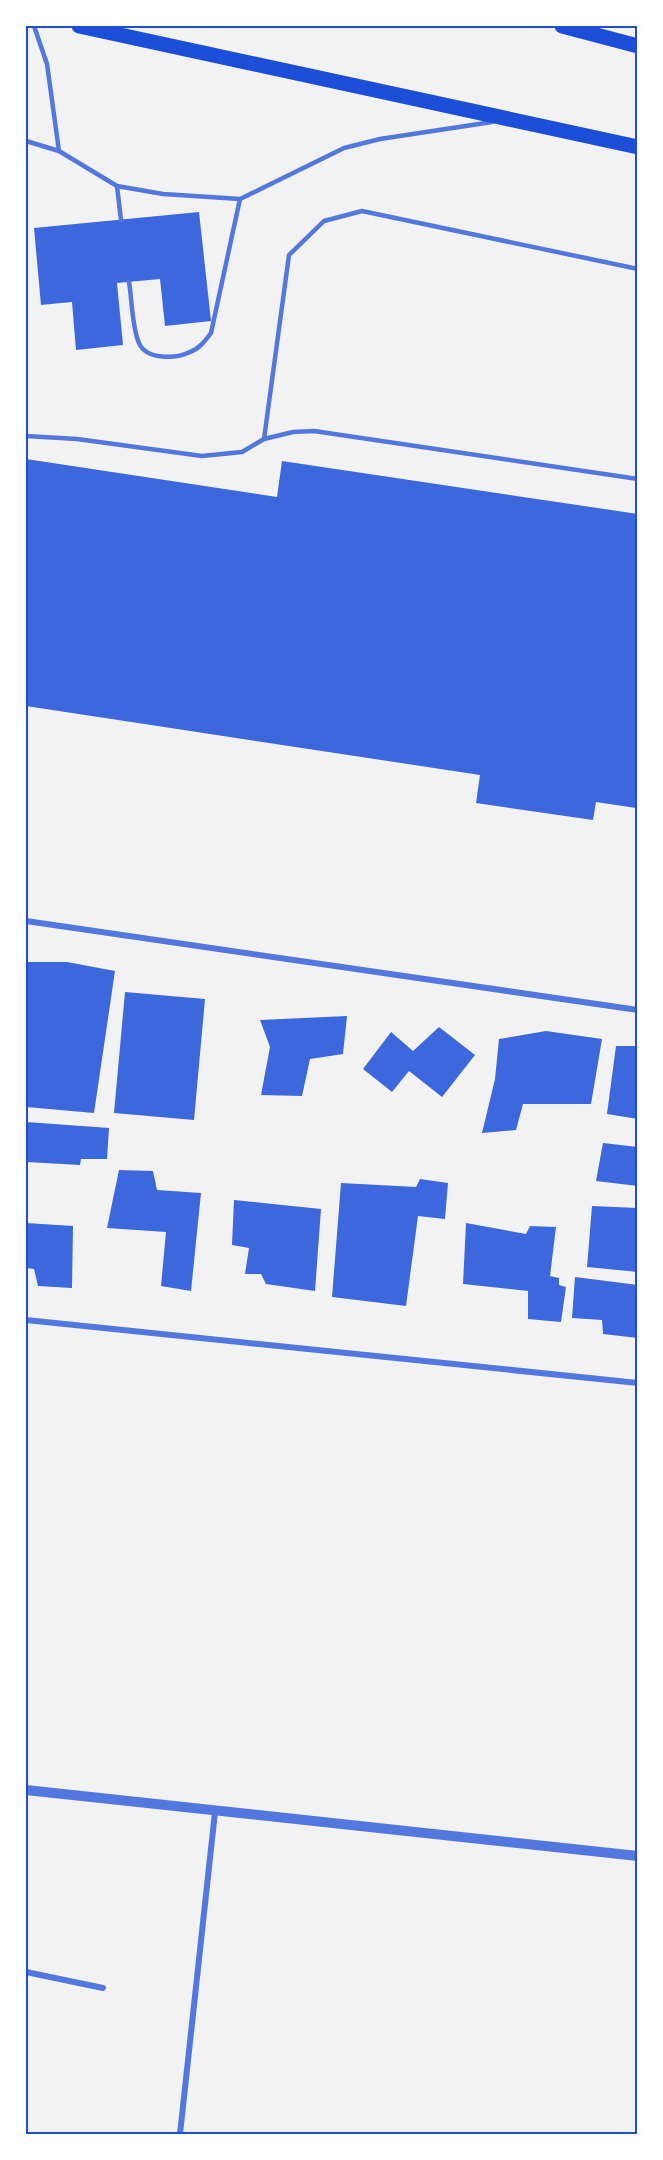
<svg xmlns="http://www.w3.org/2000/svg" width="663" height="2160" font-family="Barlow,sans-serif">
  <rect width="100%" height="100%" fill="#f2f2f2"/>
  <g fill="#3d67dc">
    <polygon points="199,212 211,321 165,326 160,279 117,283 123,345 76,350 72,302 41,305 34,228"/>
    <polygon points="26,459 277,497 282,461 638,514 636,808 596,802 593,820 476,803 480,775 26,706"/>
    <polygon points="26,962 67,962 115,971 94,1113 26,1107"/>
    <polygon points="125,992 205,999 194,1120 114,1113"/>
    <polygon points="347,1016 343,1054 310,1059 302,1096 261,1095 270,1047 260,1020"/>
    <polygon points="439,1027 475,1055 442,1097 409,1071 392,1092 363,1069 391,1032 413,1051"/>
    <polygon points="546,1031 602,1039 591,1104 523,1104 516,1130 482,1133 495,1079 499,1039"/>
    <polygon points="616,1046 638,1046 638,1119 607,1114"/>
    <polygon points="26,1122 109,1128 107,1159 81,1159 80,1165 26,1162"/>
    <polygon points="603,1143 638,1147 638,1186 596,1181"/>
    <polygon points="119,1170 153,1171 157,1190 201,1193 191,1291 161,1286 166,1232 107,1228"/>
    <polygon points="420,1179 448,1183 445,1219 418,1216 406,1306 332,1297 341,1183 416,1187"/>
    <polygon points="234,1200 321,1209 315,1291 266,1284 261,1274 245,1274 249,1248 232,1245"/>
    <polygon points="592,1206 638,1208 638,1272 587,1267"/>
    <polygon points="26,1223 73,1226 72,1288 38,1286 34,1269 26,1268"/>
    <polygon points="466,1223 526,1234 530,1226 556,1227 550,1276 559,1278 559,1285 566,1287 561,1322 528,1319 528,1291 463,1284"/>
    <polygon points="575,1277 638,1285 638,1338 603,1334 602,1320 572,1318"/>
  </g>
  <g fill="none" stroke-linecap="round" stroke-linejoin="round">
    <g stroke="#5277de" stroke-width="4.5">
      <polyline points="34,26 47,64 59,151 117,186 163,194 240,199 344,148 380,139 492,122"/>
      <polyline points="26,141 59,151"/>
      <polyline points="117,186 121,220"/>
      <path d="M129,282c3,17 3,46 10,61 7,17 37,16 51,9 9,-3 15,-11 21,-19l29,-134"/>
      <polyline points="26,436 77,439 202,456 242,452 264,439 293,432 314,431 638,479"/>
      <polyline points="264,439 289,255 324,221 362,211 638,269"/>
    </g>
    <g stroke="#5277de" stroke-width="6">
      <polyline points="26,921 638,1010"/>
      <polyline points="26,1320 638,1383"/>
      <polyline points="26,1972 103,1988"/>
      <polyline points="180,2134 215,1812"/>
    </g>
    <polyline stroke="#5277de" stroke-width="10" points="26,1790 638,1856"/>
    <g stroke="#1d4ed8" stroke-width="15">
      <polyline points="79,26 638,147"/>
      <polyline points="562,26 638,46"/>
    </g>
  </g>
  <rect width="663" height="2160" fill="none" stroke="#ffffff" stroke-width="54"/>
  <rect x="27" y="27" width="609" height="2106" fill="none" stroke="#1d4ed8" stroke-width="2"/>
</svg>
